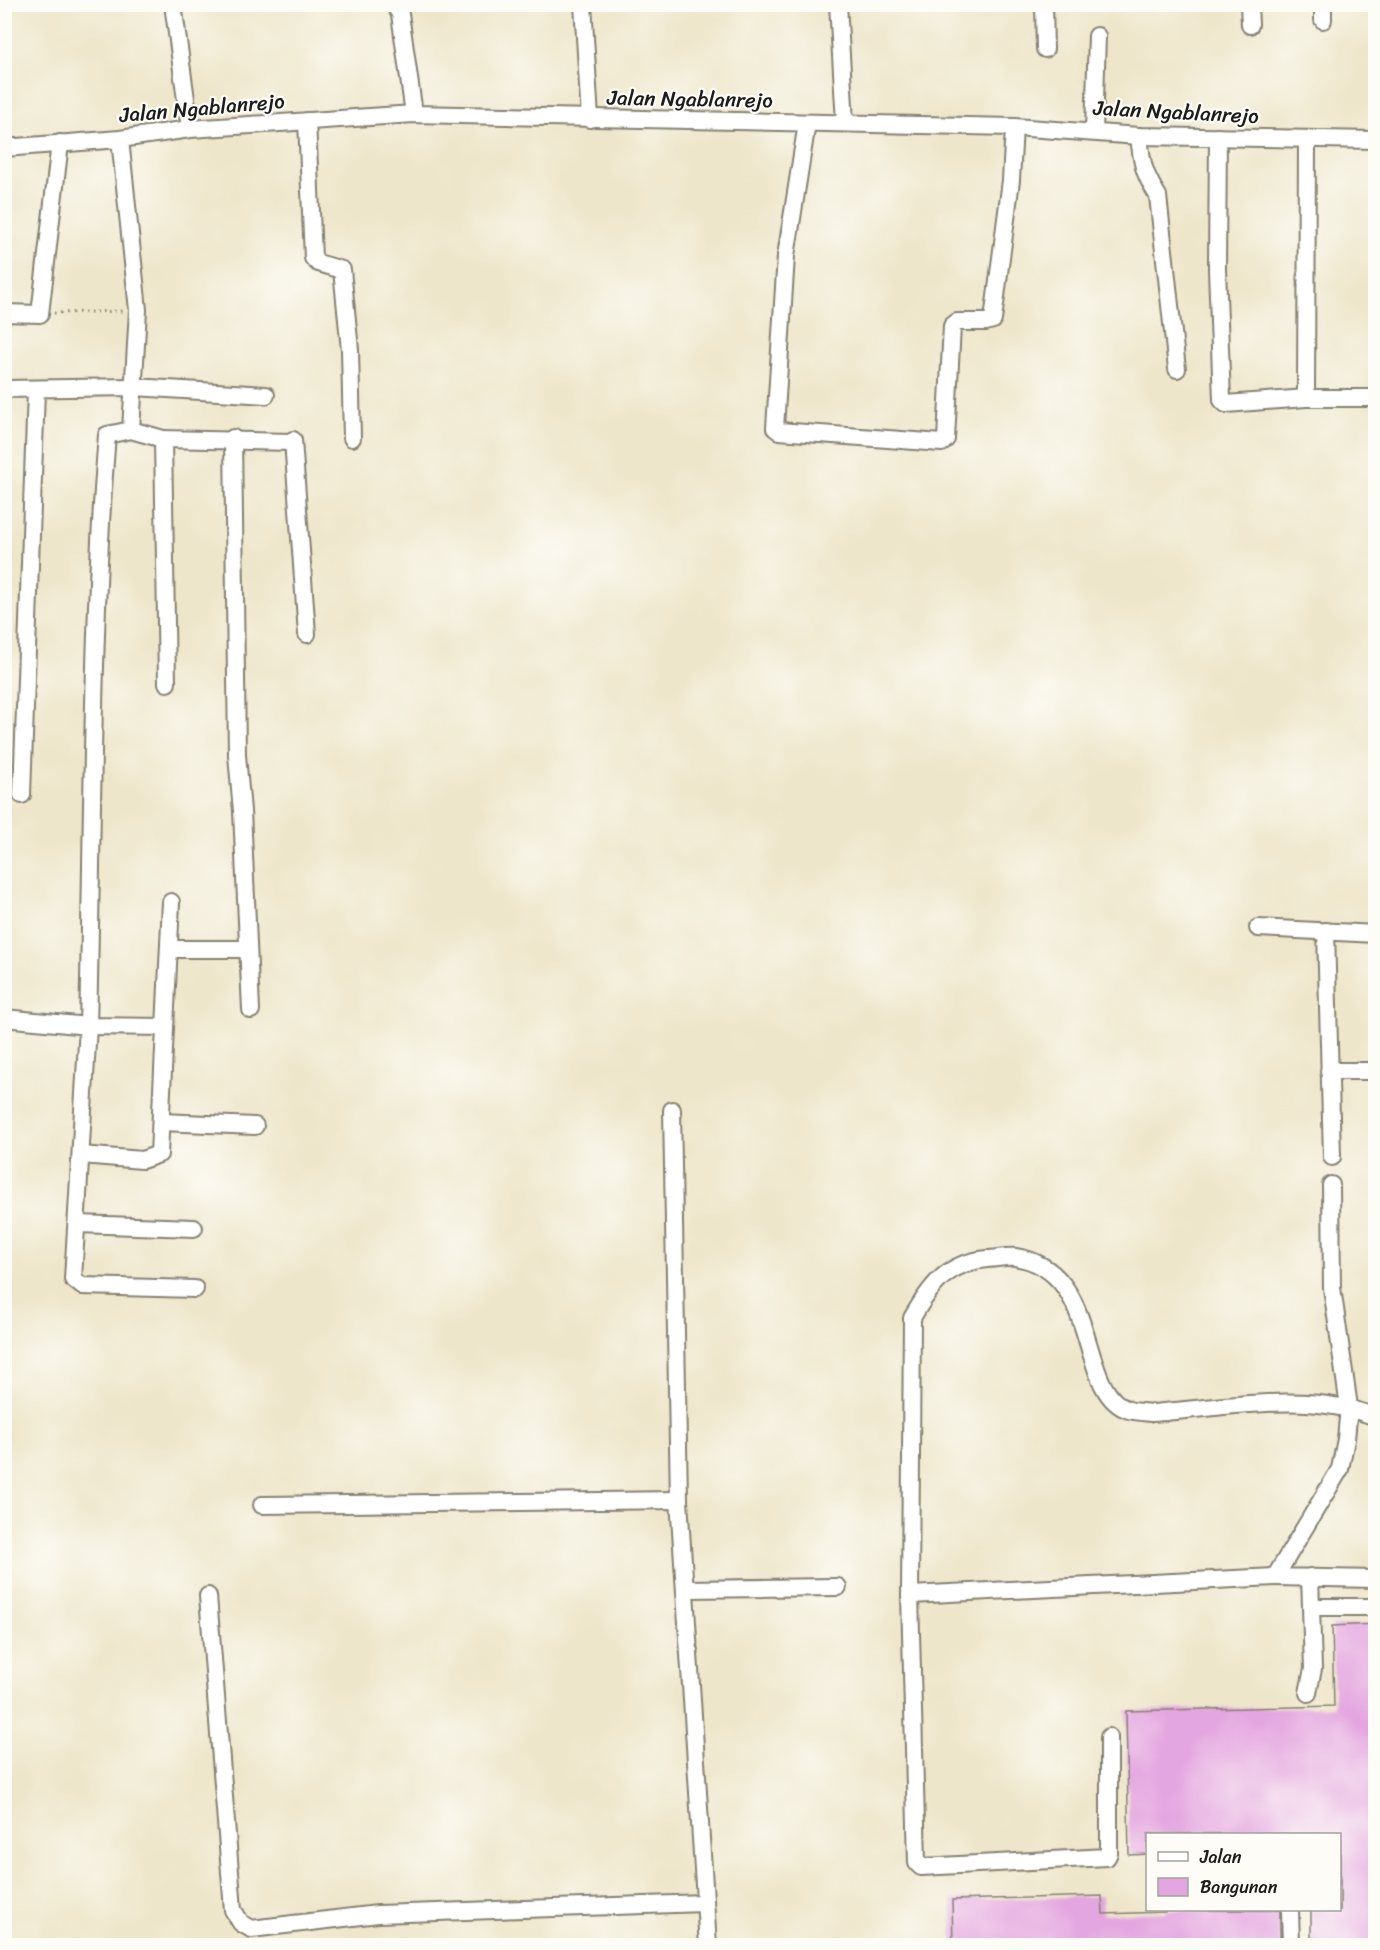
<svg xmlns="http://www.w3.org/2000/svg" width="1380" height="1950" font-family="Sriracha,sans-serif">
  <rect width="100%" height="100%" fill="#fdfcf7"/>
  <filter id="ink" filterUnits="userSpaceOnUse"><feTurbulence type="fractalNoise" baseFrequency=".0167" numOctaves="2"/><feDisplacementMap in="SourceGraphic" scale="12" xChannelSelector="R" yChannelSelector="G"/><feConvolveMatrix kernelMatrix="1 2 1 2 8 2 1 2 1" color-interpolation-filters="sRGB"/></filter>
  <filter id="wash" filterUnits="userSpaceOnUse"><feTurbulence type="fractalNoise" baseFrequency=".008" numOctaves="4" result="noise"/><feDisplacementMap in="SourceGraphic" scale="24" xChannelSelector="R" yChannelSelector="G"/><feGaussianBlur stdDeviation="1.35" result="paint"/><feColorMatrix in="noise" values="0 0 0 0 0 0 0 0 0 0 0 0 0 0 0 0 0 1.4 0 .05"/><feComposite in="paint" operator="in"/></filter>
  <g filter="url(#wash)">
    <rect width="100%" height="100%" fill="#eee6ca"/>
    <g id="blocks">
      <g fill="#e4a6e0">
        <polygon points="1376,1624 1376,1946 1311,1946 1311,1910 1340,1910 1340,1834 1148,1834 1148,1854 1129,1855 1126,1711 1334,1706 1332,1626"/>
        <polygon points="1102,1896 1103,1914 1165,1912 1165,1910 1280,1910 1280,1946 953,1946 952,1900"/>
      </g>
    </g>
  </g>
  <g filter="url(#ink)">
    <use href="#blocks" fill-opacity="0" stroke="#858173" stroke-width="1.5"/>
    <g fill="none" stroke-linecap="round" stroke-linejoin="round">
      <defs>
        <g id="minor">
          <polyline points="173,4 190,129"/>
          <polyline points="394,4 400,14 414,114"/>
          <polyline points="583,4 590,119"/>
          <polyline points="838,4 845,123"/>
          <polyline points="1044,4 1045,49"/>
          <polyline points="1249,4 1250,25"/>
          <polyline points="1323,20 1323,4"/>
          <polyline points="307,121 313,258 318,263 342,270 350,350 352,438"/>
          <polyline points="807,123 786,256 775,428 779,431 942,443 946,439 952,326 957,322 986,322 993,320 1011,180 1014,127"/>
          <polyline points="1094,131 1097,36"/>
          <path d="M1139,136c3,28 4,36 19,60l19,173"/>
          <polyline points="1218,137 1217,269 1222,400 1226,404 1306,398 1376,398"/>
          <path d="M120,139l18,171 -7,120 -24,5c-16,197 -14,394 -19,591l77,1"/>
          <polyline points="4,148 120,139 190,129 414,114 1014,127 1139,136 1376,140"/>
          <polyline points="4,313 40,314 60,143"/>
          <polyline points="4,389 134,387 266,395"/>
          <polyline points="1306,398 1307,140"/>
          <polyline points="131,430 163,439 167,683"/>
          <polyline points="233,438 237,755 242,811 251,1010"/>
          <polyline points="163,439 293,442"/>
          <polyline points="293,440 307,634"/>
          <polyline points="22,795 36,390"/>
          <polyline points="1258,928 1376,934"/>
          <polyline points="1326,931 1332,1157"/>
          <polyline points="169,949 248,949"/>
          <polyline points="4,1018 88,1026 73,1279 82,1286 195,1289"/>
          <polyline points="1329,1071 1376,1071"/>
          <polyline points="672,1110 679,1500 708,1946"/>
          <polyline points="161,1122 255,1126"/>
          <polyline points="81,1155 142,1160 159,1154 171,902"/>
          <polyline points="1331,1185 1332,1288 1349,1407 1346,1439 1340,1469 1275,1577 1376,1579"/>
          <polyline points="77,1224 194,1228"/>
          <polyline points="262,1505 679,1500"/>
          <polyline points="1310,1577 1311,1607 1376,1607"/>
          <polyline points="685,1589 838,1587"/>
          <polyline points="910,1595 1275,1577"/>
          <polyline points="208,1596 233,1910 241,1923 251,1929 378,1914 705,1903"/>
          <polyline points="1308,1693 1313,1669 1311,1607"/>
          <path d="M1109,1737v116l-2,4 -186,10 -4,-4 -7,-268 2,-277c19,-33 35,-55 75,-59 9,0 19,-3 28,-2 88,13 60,136 114,153 7,2 16,2 23,3 73,-5 154,-23 224,4"/>
          <polyline points="1290,1910 1291,1946"/>
        </g>
      </defs>
      <use href="#minor" stroke="#858173" stroke-width="20"/>
      <polyline stroke="#858173" stroke-width="3" stroke-dasharray="1.5 4.5" stroke-linecap="butt" points="54,313 123,311"/>
      <use href="#minor" stroke="#fff" stroke-width="16"/>
    </g>
  </g>
  <g text-anchor="middle" dominant-baseline="central" stroke-width="4.5" stroke-linejoin="round" paint-order="stroke">
    <g font-size="21" fill="#1c1c1c" stroke="#fdfcf7">
      <text transform="translate(690 99) rotate(1)">Jalan Ngablanrejo</text>
      <text transform="translate(202 108) rotate(-5)">Jalan Ngablanrejo</text>
      <text transform="translate(1176 112) rotate(3)">Jalan Ngablanrejo</text>
    </g>
  </g>
  <rect width="1380" height="1950" fill="none" stroke="#fdfcf7" stroke-width="24"/>
  <rect x="1146" y="1833" width="195" height="78" fill="#fdfcf7" stroke="#a3a29f" stroke-width="1.5"/>
  <rect x="1158" y="1852" width="30" height="9" fill="#ffffff" stroke="#a3a29f" stroke-width="1.5"/>
  <text x="1200" y="1863" font-size="18" fill="#1c1c1c">Jalan</text>
  <rect x="1158" y="1878" width="30" height="18" fill="#e4a6e0" stroke="#a3a29f" stroke-width="1.5"/>
  <text x="1200" y="1893" font-size="18" fill="#1c1c1c">Bangunan</text>
</svg>
